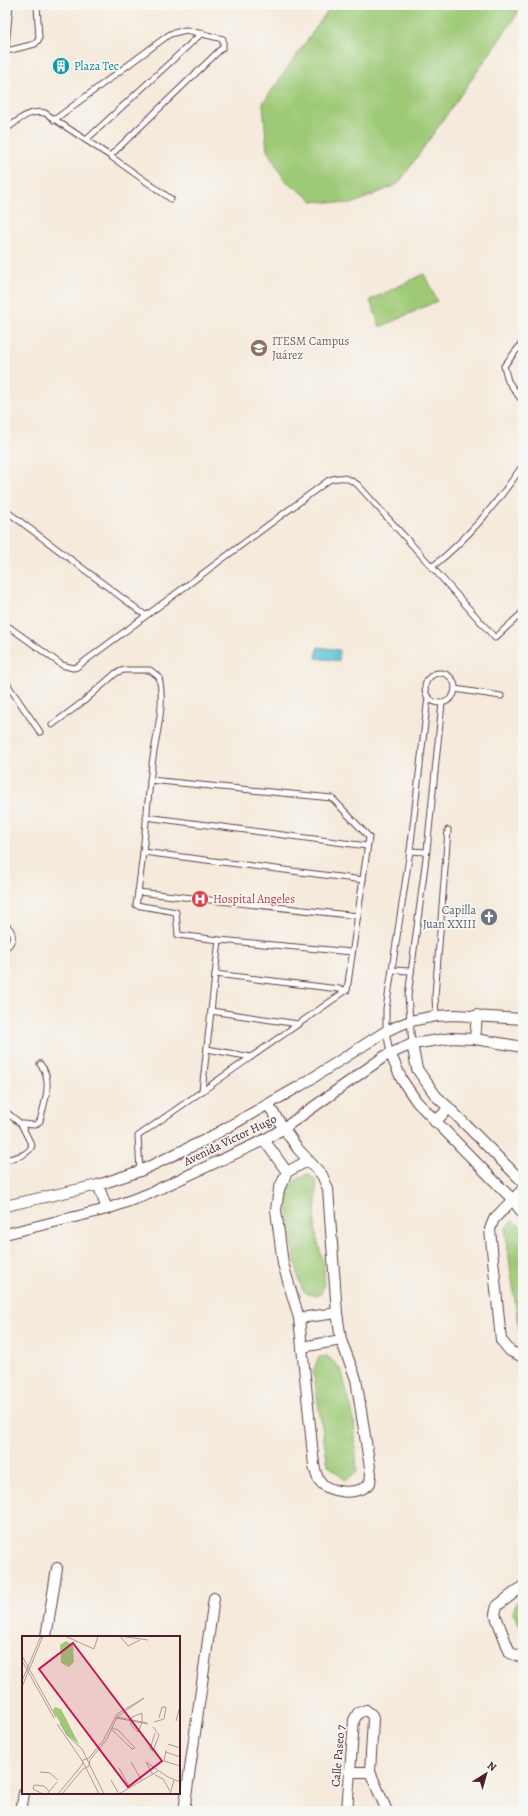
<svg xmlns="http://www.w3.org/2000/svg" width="528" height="1816" font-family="Alegreya,serif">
  <rect width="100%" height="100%" fill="#f6f6f2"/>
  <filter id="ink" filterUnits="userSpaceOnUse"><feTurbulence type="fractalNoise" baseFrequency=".025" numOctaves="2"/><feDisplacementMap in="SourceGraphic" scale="8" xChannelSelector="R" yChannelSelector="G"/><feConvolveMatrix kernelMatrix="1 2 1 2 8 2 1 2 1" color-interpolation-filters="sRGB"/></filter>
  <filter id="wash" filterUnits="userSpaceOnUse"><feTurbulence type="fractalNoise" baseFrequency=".012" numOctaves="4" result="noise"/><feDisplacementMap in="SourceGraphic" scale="16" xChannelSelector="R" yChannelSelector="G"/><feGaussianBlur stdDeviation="0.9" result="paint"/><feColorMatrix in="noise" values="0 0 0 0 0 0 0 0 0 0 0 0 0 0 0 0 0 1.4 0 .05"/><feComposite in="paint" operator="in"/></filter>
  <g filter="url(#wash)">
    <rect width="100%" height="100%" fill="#f5eadb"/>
    <g fill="#9eca77" stroke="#747451">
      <polygon points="332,5 516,5 518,13 398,184 352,204 313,201 284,179 267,150 263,103"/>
      <polygon points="424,274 437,301 380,327 370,300"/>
      <path d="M308,1174l8,7c2,14 -2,28 -1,43 1,24 17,49 5,71 -6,0 -14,0 -17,-5 -6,-9 -19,-90 -16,-98 4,-10 12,-14 21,-18z"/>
      <polygon points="512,1221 523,1227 523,1334 519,1330 505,1229"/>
      <polygon points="327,1356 341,1369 344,1380 354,1420 357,1472 345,1480 328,1465 313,1371 319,1357"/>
      <polygon points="523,1598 523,1631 513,1613 516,1603"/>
    </g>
    <polygon fill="#54bfd0" stroke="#4f6f7e" points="318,647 340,650 339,661 316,658"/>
  </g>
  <g filter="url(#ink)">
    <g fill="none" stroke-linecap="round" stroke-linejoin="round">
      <defs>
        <g id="service">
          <polyline points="7,51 35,44 39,39 37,5"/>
          <polyline points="5,56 10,5"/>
          <polyline points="54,120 170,34 186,30 223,39 223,47 110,156"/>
          <path d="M5,130c13,-9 23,-21 40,-17l65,43 61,43"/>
          <polyline points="86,140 202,33"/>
          <polyline points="523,342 504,366 508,381 523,402"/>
          <polyline points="5,510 145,615"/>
          <polyline points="432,567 495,638 523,612"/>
          <path d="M5,624l57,41 11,3 4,-1 252,-187c12,-4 17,-3 28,4l75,83c37,-29 65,-64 91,-102"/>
          <circle cx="440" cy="688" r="15"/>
          <polyline points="5,681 40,732"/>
          <polyline points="455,689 501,696"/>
          <path d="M52,725l32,-24 32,-28 8,-3h26l9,7c7,28 -4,61 -7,88 -6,47 -8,94 -16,140l40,7 2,23 41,5 -17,151"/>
          <polyline points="146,817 367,846"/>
          <polyline points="410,851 426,852"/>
          <polyline points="143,852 363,880"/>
          <polyline points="138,892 358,916"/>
          <path d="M5,924c8,7 10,13 4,21l-4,2"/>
          <polyline points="219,940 352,952"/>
          <polyline points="392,970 411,971"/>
          <polyline points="215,974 347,990"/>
          <polyline points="211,1011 298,1024"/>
          <polyline points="436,1016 435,996 448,830"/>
          <polyline points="412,1044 408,996 427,850 442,703"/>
          <polyline points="207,1049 251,1057"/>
          <polyline points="390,1053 386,1031 386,1009 410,851 428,697"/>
          <path d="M5,1111l16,13 11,22c-5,10 -16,11 -27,14"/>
          <path d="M21,1124l14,1 5,-4c4,-17 14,-42 0,-57"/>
          <polyline points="140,1171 138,1136 347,990 369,837 332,798 150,780"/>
        </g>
        <g id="minor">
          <polyline points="475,1039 477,1015"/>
          <polyline points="412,1044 417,1069 436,1096 449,1108 523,1182"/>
          <polyline points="390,1053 402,1080 417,1102 513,1200 523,1214"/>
          <path d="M268,1105l30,44 24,26 6,14 9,124 4,27 15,39 15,95 -1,9c-11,13 -42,11 -51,-3 -3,-5 -4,-10 -5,-15l-15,-147 -16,-54 -7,-54 3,-21 8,-17 20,-11"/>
          <polyline points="435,1122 449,1108"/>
          <polyline points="264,1140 287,1172"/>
          <polyline points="98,1185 107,1209"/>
          <polyline points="523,1189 494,1219 490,1229 501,1340 510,1351 523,1357"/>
          <polyline points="5,1206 98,1185 140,1171 207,1139 300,1086 386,1031 410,1021 436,1016 455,1015 523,1019"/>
          <polyline points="5,1234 107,1209 148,1194 264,1140 284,1128 385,1056 412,1044 452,1038 475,1039 523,1047"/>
          <polyline points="299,1318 337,1313"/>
          <polyline points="302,1347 341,1340"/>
          <polyline points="523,1586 497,1606 495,1614 510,1653 523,1658"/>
          <polyline points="46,1637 57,1568"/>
          <polyline points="350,1772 370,1772"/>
          <polyline points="21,1811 24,1793"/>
          <polyline points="184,1811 214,1598"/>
          <polyline points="347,1811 354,1720 358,1713 366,1710 372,1715 373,1719 370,1772 387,1811"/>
        </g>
      </defs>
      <use href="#service" stroke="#643d45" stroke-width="7"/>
      <use href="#minor" stroke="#643d45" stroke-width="12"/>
      <use href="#service" stroke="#fff" stroke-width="5"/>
      <use href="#minor" stroke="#fff" stroke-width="10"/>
    </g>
  </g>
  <defs>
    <symbol id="building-disc" viewBox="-11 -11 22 22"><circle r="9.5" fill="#0f9aa8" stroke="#f6f6f2"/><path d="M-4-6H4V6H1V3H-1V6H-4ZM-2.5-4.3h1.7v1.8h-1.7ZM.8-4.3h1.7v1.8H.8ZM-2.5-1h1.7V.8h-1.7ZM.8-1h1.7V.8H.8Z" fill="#fff"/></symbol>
    <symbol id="university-disc" viewBox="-11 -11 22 22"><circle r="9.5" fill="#8d6e63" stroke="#f6f6f2"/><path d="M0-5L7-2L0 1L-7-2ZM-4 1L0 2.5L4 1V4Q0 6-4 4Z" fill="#fff"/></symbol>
    <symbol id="hospital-disc" viewBox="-11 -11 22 22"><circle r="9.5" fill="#e0444e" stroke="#f6f6f2"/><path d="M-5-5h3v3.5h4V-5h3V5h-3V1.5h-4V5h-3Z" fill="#fff"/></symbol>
    <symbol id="church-disc" viewBox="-11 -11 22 22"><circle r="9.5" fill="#6b7280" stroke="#f6f6f2"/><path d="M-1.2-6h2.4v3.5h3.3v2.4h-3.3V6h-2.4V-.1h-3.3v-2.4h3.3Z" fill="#fff"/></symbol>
  </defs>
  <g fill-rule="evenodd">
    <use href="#building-disc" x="51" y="56" width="20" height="20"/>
    <use href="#university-disc" x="249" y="338" width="20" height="20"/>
    <use href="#hospital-disc" x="190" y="889" width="20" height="20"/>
    <use href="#church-disc" x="479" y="907" width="20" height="20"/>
  </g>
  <g text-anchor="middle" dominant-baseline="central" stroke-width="3.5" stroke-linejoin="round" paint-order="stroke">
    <g font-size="12" fill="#0d838f" stroke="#f6f6f2" text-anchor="start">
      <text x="74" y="66">Plaza Tec</text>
    </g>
    <g font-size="12" fill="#785e54" stroke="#f6f6f2" text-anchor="start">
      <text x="272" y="341">ITESM Campus<tspan x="272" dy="14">Juárez</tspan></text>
    </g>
    <g font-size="12" fill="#be3a42" stroke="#f6f6f2" text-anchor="start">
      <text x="213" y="899">Hospital Angeles</text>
    </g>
    <g font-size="12" fill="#5b616d" stroke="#f6f6f2" text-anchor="end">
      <text x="476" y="910">Capilla<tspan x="476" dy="14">Juan XXIII</tspan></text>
    </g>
    <g font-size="12" fill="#4a1f2b" stroke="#f6f6f2">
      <text transform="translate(230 1140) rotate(-26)">Avenida Víctor Hugo</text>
      <text transform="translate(338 1756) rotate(-85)">Calle Paseo 7</text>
    </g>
  </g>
  <g transform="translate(22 1636)">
    <rect width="158" height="158" fill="#f5eadb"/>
    <path d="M44,5l7,4 1,17 -5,5 -8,-4 -1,-18zM33,71l6,2 18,35 -12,-9 -14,-25z" fill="#9eca77"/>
    <path fill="none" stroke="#b19995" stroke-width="1" d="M43,0l29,13 4,-13M98,0l28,4M98,0l8,10 12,-6M0,20l34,61M0,25l32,57M158,36v24M0,45l19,-45M0,51l21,-51M120,77v10l-4,9 -7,-7v-5l1,-3zM95,81l30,6M94,82l32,6M154,85l4,-15M132,86l10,-3 2,-12h-4l-3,11M38,87l7,12 15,14 22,45M35,88l26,38 16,32M131,91l6,8 -6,16 -3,-2 5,-16M90,92l6,2 17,18 -3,1 -20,-19M146,108l12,4M144,114l-2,11 16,5M144,116l14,5M109,126l11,19M124,126l22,15 12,5M124,126l7,13M97,132l11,20M18,136l10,1 8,7M133,139l8,4 7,12M89,144l8,14M21,158l-10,-5 1,-4 10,1 5,5M25,158l10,-12M36,158l24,-29 1,-5 6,-2 14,-17 14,-27 27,-16M40,158l21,-25 6,-3 1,-6 17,-21 10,-22 27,-19M97,158l39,-23M148,158l4,-14"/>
    <path fill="#c2185b" fill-opacity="0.15" stroke="#c2185b" stroke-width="2" d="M51,7l89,118 -34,26 -89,-118z"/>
    <rect width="158" height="158" fill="none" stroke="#4a1f2b" stroke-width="2"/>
  </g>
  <rect width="528" height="1816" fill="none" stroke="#f6f6f2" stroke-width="20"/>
  <g transform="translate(486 1774) rotate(37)" stroke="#f6f6f2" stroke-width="3" paint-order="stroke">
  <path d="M0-3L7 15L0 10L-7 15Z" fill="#4a1f2b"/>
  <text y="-6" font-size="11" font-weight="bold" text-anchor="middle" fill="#4a1f2b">N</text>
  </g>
</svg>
